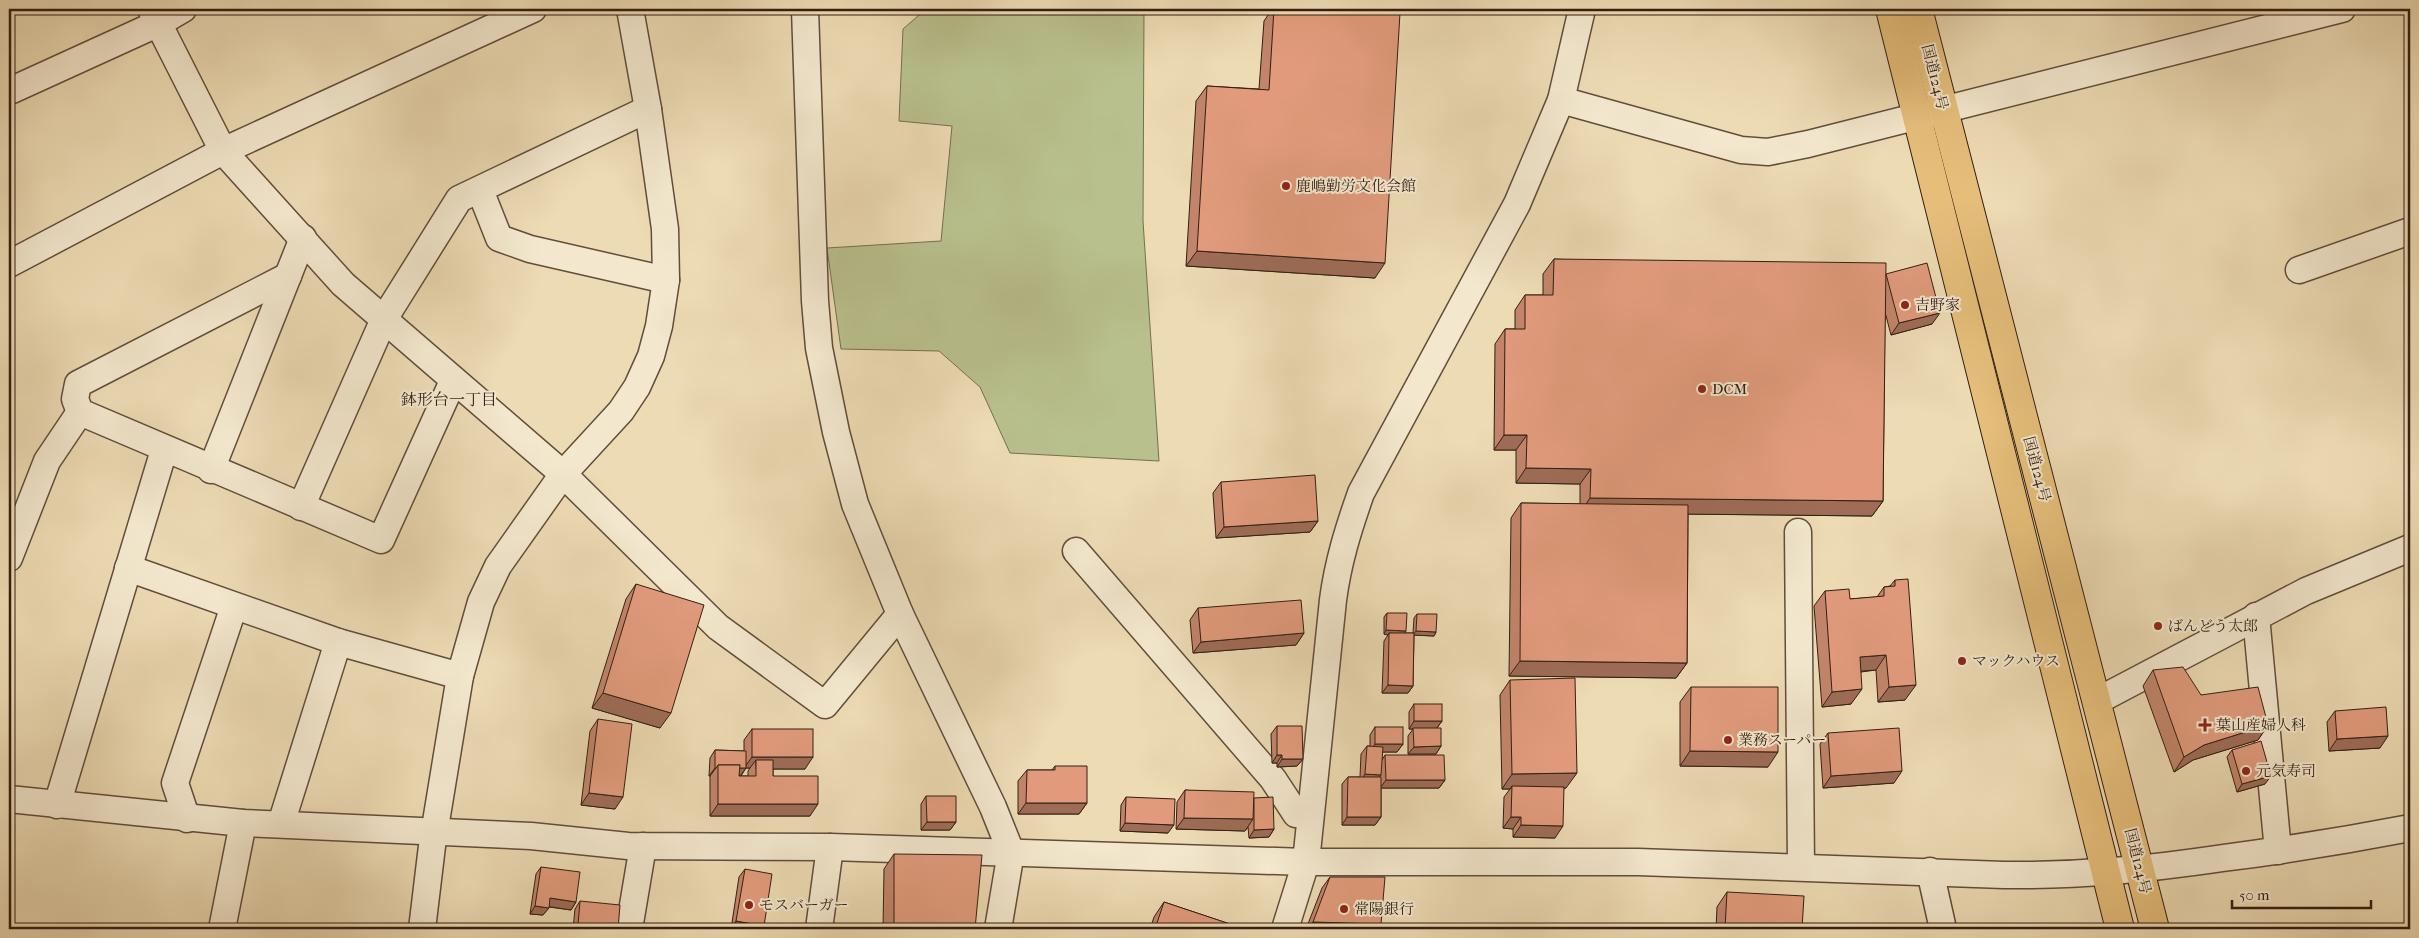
<svg xmlns="http://www.w3.org/2000/svg" width="2419" height="938" font-family="'IM FELL French Canon','Noto Serif JP',serif">
  <rect width="100%" height="100%" fill="#eddbb4"/>
  <filter id="stains"><feTurbulence type="fractalNoise" baseFrequency=".004" numOctaves="4"/><feColorMatrix values="0 0 0 0 .2 0 0 0 0 .09 0 0 0 0 .02 0 0 0 .5 -.17"/></filter>
  <radialGradient id="worn" r=".72"><stop offset=".6" stop-color="#630" stop-opacity="0"/><stop offset="1" stop-color="#630" stop-opacity=".3"/></radialGradient>
  <polygon fill="#b8c08d" stroke="#766f50" points="926,9 1144,9 1143,221 1159,461 1010,453 980,387 939,351 841,349 827,248 941,241 952,126 899,121 903,29"/>
  <g fill="none" stroke-linecap="round" stroke-linejoin="round">
    <defs>
      <g id="minor">
        <polyline points="151,9 223,151 343,284 563,474 718,627 825,705 900,614"/>
        <polyline points="805,9 815,301 819,348 836,432 855,504 900,614 993,807 1011,852 998,929"/>
        <polyline points="9,88 12,90 159,23 183,9"/>
        <polyline points="1561,100 1741,150 1768,152 1808,144 2342,9"/>
        <polyline points="480,190 499,238 530,249 666,280"/>
        <polyline points="9,264 223,151 533,9"/>
        <polyline points="2299,270 2410,231"/>
        <polyline points="288,276 78,384 75,399 80,412 381,540 453,381"/>
        <polyline points="211,470 303,238"/>
        <polyline points="301,507 384,319 459,199 648,109"/>
        <polyline points="1798,532 1801,867"/>
        <polyline points="1076,551 1273,779 1296,814"/>
        <polyline points="9,558 47,461 80,412"/>
        <polyline points="128,568 338,642 460,676"/>
        <polyline points="2256,616 2278,851"/>
        <polyline points="2097,701 2306,591 2410,548"/>
        <path d="M9,799l234,24 288,13 97,10 202,1 476,15h332l366,13c76,1 144,-6 219,-17 63,-8 125,-18 187,-30"/>
        <polyline points="57,805 164,450"/>
        <polyline points="187,819 175,783 234,606"/>
        <polyline points="281,824 338,642"/>
        <polyline points="1930,871 1943,929"/>
        <polyline points="222,929 243,823"/>
        <polyline points="422,929 432,846 460,676 481,602 498,566 563,474 621,411 637,387 651,356 659,326 666,280 665,229 648,109 630,9"/>
        <polyline points="629,929 643,846"/>
        <polyline points="819,929 830,847"/>
        <path d="M1285,929l21,-67 27,-262c5,-38 15,-70 28,-107l156,-289 44,-104 21,-91"/>
      </g>
      <g id="highway">
        <polyline points="1890,9 2120,929"/>
        <polyline points="1918,9 2155,929"/>
      </g>
    </defs>
    <use href="#minor" stroke="#624d3b" stroke-width="29"/>
    <use href="#highway" stroke="#331e13" stroke-width="30"/>
    <use href="#minor" stroke="#f3e8ce" stroke-width="26"/>
    <use href="#highway" stroke="#e6be7a" stroke-width="28"/>
  </g>
  <g fill="#c2856b" stroke="#331e13" fill-rule="evenodd">
    <polygon points="1272,9 1328,9 1375,278 1186,266 1196,101 1207,86 1259,89 1264,21"/>
    <polygon points="1554,259 1885,275 1886,274 1932,324 1891,335 1885,312 1883,501 1872,516 1688,514 1687,663 1676,678 1509,676 1511,518 1521,503 1580,504 1580,484 1516,483 1516,450 1494,450 1495,344 1505,329 1515,329 1515,310 1525,295 1543,295 1543,274"/>
    <polygon points="1221,482 1318,521 1310,532 1216,538 1213,493"/>
    <polygon points="1895,580 1905,700 1878,702 1876,670 1861,672 1851,704 1822,707 1814,606 1825,591 1850,599 1877,597 1884,587 1890,586"/>
    <polygon points="636,584 660,728 592,708 626,599"/>
    <polygon points="1198,608 1304,633 1296,645 1193,653 1190,620"/>
    <polygon points="1387,613 1405,633 1413,633 1414,618 1417,614 1436,632 1434,636 1414,635 1413,686 1408,693 1382,693 1384,641 1388,635 1384,634 1384,617"/>
    <polygon points="2153,670 2201,695 2268,725 2258,740 2193,760 2174,772 2143,686"/>
    <polygon points="1510,680 1566,788 1564,788 1555,838 1513,837 1513,829 1503,828 1504,797 1510,789 1502,789 1500,695"/>
    <polygon points="1691,687 1768,767 1680,766 1680,702"/>
    <polygon points="1414,704 1442,721 1437,728 1441,746 1436,754 1408,754 1408,736 1413,729 1409,729 1409,712"/>
    <polygon points="2335,711 2380,748 2329,751 2327,722"/>
    <polygon points="598,719 615,809 581,805 590,731"/>
    <polygon points="1277,726 1303,759 1297,766 1277,767 1277,763 1272,763 1271,734"/>
    <polygon points="1375,727 1403,744 1397,752 1382,752 1382,760 1385,755 1445,780 1439,788 1381,788 1381,817 1375,825 1342,825 1342,784 1348,777 1360,777 1361,754 1367,746 1370,746 1370,735"/>
    <path d="M752,729l53,40h-32v7l37,40h-100v-40h-1l1,-18 5,-8 29,1v-11zM746,768h4l-2,3v5h-7z"/>
    <polygon points="1828,733 1894,783 1823,788 1820,744"/>
    <polygon points="2232,750 2265,784 2237,792 2227,757"/>
    <polygon points="1055,766 1087,803 1079,814 1018,814 1018,781 1027,770 1052,770"/>
    <polygon points="1185,790 1254,798 1274,829 1269,837 1249,838 1248,827 1245,831 1176,829 1177,802"/>
    <polygon points="926,796 956,822 950,830 921,830 921,804"/>
    <polygon points="1126,797 1168,833 1120,831 1121,805"/>
    <polygon points="894,854 975,929 883,929 884,869"/>
    <polygon points="541,867 576,902 571,910 549,907 543,915 530,914 536,874"/>
    <polygon points="745,869 764,926 761,929 731,929 739,877"/>
    <polygon points="1330,877 1381,924 1377,929 1306,929 1322,888"/>
    <polygon points="1727,892 1802,929 1716,929 1717,907"/>
    <polygon points="580,901 618,929 573,929 575,909"/>
    <polygon points="1164,902 1245,929 1150,929 1154,917"/>
  </g>
  <g fill="#9e6c57" stroke="#331e13">
    <polygon points="1197,251 1385,263 1375,278 1186,266"/>
    <polygon points="1940,313 1932,324 1891,335 1899,323"/>
    <polygon points="1504,435 1527,435 1516,450 1494,450"/>
    <polygon points="1526,468 1591,469 1580,484 1516,483"/>
    <polygon points="1590,498 1883,501 1872,516 1580,513"/>
    <polygon points="1318,521 1310,532 1216,538 1224,527"/>
    <polygon points="1386,630 1406,631 1404,635 1389,633 1388,635 1384,634"/>
    <polygon points="1416,631 1436,632 1434,636 1413,635"/>
    <polygon points="1304,633 1296,645 1193,653 1201,642"/>
    <polygon points="1886,655 1876,670 1849,672 1860,657"/>
    <polygon points="1520,661 1687,663 1676,678 1509,676"/>
    <polygon points="1388,685 1413,686 1408,693 1382,693"/>
    <polygon points="1916,685 1905,700 1878,702 1889,687"/>
    <polygon points="1862,689 1851,704 1822,707 1832,692"/>
    <polygon points="603,693 671,713 660,728 592,708"/>
    <polygon points="1414,721 1442,721 1436,729 1409,729"/>
    <polygon points="2268,725 2258,740 2193,760 2174,772 2184,757 2204,745"/>
    <polygon points="2388,736 2380,748 2329,751 2337,739"/>
    <polygon points="1375,744 1403,744 1397,752 1370,752"/>
    <polygon points="1441,746 1436,754 1408,754 1414,747"/>
    <polygon points="1690,751 1778,752 1768,767 1680,766"/>
    <polygon points="1277,755 1282,755 1277,763 1272,763"/>
    <polygon points="752,757 813,757 805,769 756,769 756,760 750,768 746,768 740,776 718,768 744,768"/>
    <polygon points="1282,759 1303,759 1297,766 1277,767"/>
    <polygon points="715,768 716,768 710,776 709,776"/>
    <polygon points="1902,771 1894,783 1823,788 1831,776"/>
    <polygon points="1577,773 1566,788 1512,789 1512,786 1510,789 1502,789 1512,774"/>
    <polygon points="1365,774 1381,775 1376,783 1360,782"/>
    <polygon points="2271,776 2265,784 2237,792 2242,784"/>
    <polygon points="1386,780 1445,780 1439,788 1380,788"/>
    <polygon points="589,793 623,797 615,809 581,805"/>
    <polygon points="1026,803 1087,803 1079,814 1018,814"/>
    <polygon points="718,804 818,804 810,816 710,816"/>
    <polygon points="1347,817 1381,817 1375,825 1342,825"/>
    <polygon points="1511,817 1521,817 1513,829 1503,828"/>
    <polygon points="1184,818 1253,819 1245,831 1176,829"/>
    <polygon points="927,822 956,822 950,830 921,830"/>
    <polygon points="1125,823 1174,825 1168,833 1120,831"/>
    <polygon points="1521,825 1563,826 1555,838 1513,837"/>
    <polygon points="1274,829 1269,837 1249,838 1254,830"/>
    <polygon points="550,898 576,902 571,910 545,906"/>
    <polygon points="535,906 549,908 543,915 530,914"/>
    <polygon points="736,921 764,926 761,929 731,929"/>
    <polygon points="1313,922 1381,924 1377,929 1308,929"/>
    <polygon points="578,925 618,929 574,929"/>
  </g>
  <g fill="#e19b7c" stroke="#331e13">
    <polygon points="1274,9 1328,9 1400,13 1385,263 1197,251 1207,86 1269,90"/>
    <polygon points="1554,259 1886,263 1883,501 1590,498 1591,469 1526,468 1527,435 1504,435 1505,329 1525,329 1525,295 1553,295"/>
    <polygon points="1927,263 1940,313 1899,323 1886,274"/>
    <polygon points="1315,475 1318,521 1224,527 1221,482"/>
    <polygon points="1521,503 1688,505 1687,663 1520,661"/>
    <polygon points="1908,579 1916,685 1889,687 1886,655 1860,657 1862,689 1832,692 1825,591 1849,589 1850,599 1884,596 1884,587 1895,586 1895,580"/>
    <polygon points="636,584 704,605 671,713 603,693"/>
    <polygon points="1301,600 1304,633 1201,642 1198,608"/>
    <polygon points="1387,613 1407,613 1406,631 1386,630"/>
    <polygon points="1417,614 1437,614 1436,632 1416,631"/>
    <polygon points="1389,633 1414,633 1413,686 1388,685"/>
    <polygon points="2183,667 2201,695 2258,687 2268,725 2204,745 2184,757 2153,670"/>
    <polygon points="1575,678 1577,773 1512,774 1510,680"/>
    <polygon points="1691,687 1778,687 1778,752 1690,751"/>
    <rect x="1414" y="704" width="28" height="17"/>
    <polygon points="2386,707 2388,736 2337,739 2335,711"/>
    <polygon points="598,719 632,724 623,797 589,793"/>
    <polygon points="1277,726 1302,726 1303,759 1282,759 1282,755 1277,755"/>
    <rect x="1375" y="727" width="28" height="17"/>
    <polygon points="1413,728 1441,728 1441,746 1414,747"/>
    <polygon points="1899,728 1902,771 1831,776 1828,733"/>
    <rect x="752" y="729" width="61" height="28"/>
    <polygon points="2261,741 2271,776 2242,784 2232,750"/>
    <polygon points="1367,746 1383,747 1381,775 1365,774"/>
    <polygon points="715,750 746,751 746,768 739,768 740,765 718,765 716,768 715,768"/>
    <polygon points="1385,755 1444,755 1445,780 1386,780"/>
    <polygon points="756,760 773,760 773,776 818,776 818,804 718,804 718,765 740,765 739,776 756,776"/>
    <polygon points="1055,766 1087,766 1087,803 1026,803 1027,770 1055,770"/>
    <polygon points="1348,777 1381,777 1381,817 1347,817"/>
    <polygon points="1512,786 1564,787 1563,826 1521,825 1521,817 1511,817"/>
    <polygon points="1185,790 1254,792 1253,819 1184,818"/>
    <polygon points="926,796 956,796 956,822 927,822"/>
    <polygon points="1126,797 1175,799 1174,825 1125,823"/>
    <polygon points="1273,797 1274,829 1254,830 1254,798"/>
    <polygon points="894,854 982,855 975,929 894,929"/>
    <polygon points="541,867 580,872 576,902 550,898 549,908 535,906"/>
    <polygon points="745,869 772,874 764,926 736,921"/>
    <polygon points="1330,877 1385,877 1381,924 1313,922"/>
    <polygon points="1727,892 1804,896 1802,929 1725,929"/>
    <polygon points="580,901 620,905 618,929 578,925"/>
    <polygon points="1164,902 1245,929 1155,929"/>
  </g>
  <g fill="#8f2418" stroke="#f3e8ce" stroke-width="2">
    <circle cx="1286" cy="186" r="5"/>
    <circle cx="1905" cy="305" r="5"/>
    <circle cx="1702" cy="389" r="5"/>
    <circle cx="2158" cy="626" r="5"/>
    <circle cx="1962" cy="661" r="5"/>
    <path d="M2202.5 717.5h5v5h5v5h-5v5h-5v-5h-5v-5h5z"/>
    <circle cx="1728" cy="740" r="5"/>
    <circle cx="2246" cy="771" r="5"/>
    <circle cx="749" cy="905" r="5"/>
    <circle cx="1344" cy="909" r="5"/>
  </g>
  <g text-anchor="middle" dominant-baseline="central" stroke-width="4" stroke-linejoin="round" paint-order="stroke">
    <g font-size="15" fill="#331e13" stroke="#f3e8ce">
      <text transform="translate(1935 77) rotate(76)">国道124号</text>
      <text transform="translate(2037 469) rotate(75)">国道124号</text>
      <text transform="translate(2138 861) rotate(76)">国道124号</text>
    </g>
    <g font-size="15" fill="#331e13" stroke="#f3e8ce" text-anchor="start">
      <text x="1296" y="186">鹿嶋勤労文化会館</text>
      <text x="1915" y="305">吉野家</text>
      <text x="1712" y="389">DCM</text>
      <text x="2168" y="626">ばんどう太郎</text>
      <text x="1972" y="661">マックハウス</text>
      <text x="2216" y="725">葉山産婦人科</text>
      <text x="1738" y="740">業務スーパー</text>
      <text x="2256" y="771">元気寿司</text>
      <text x="759" y="905">モスバーガー</text>
      <text x="1354" y="909">常陽銀行</text>
    </g>
    <g font-size="16" fill="#331e13" stroke="#f3e8ce">
      <text x="449" y="399">鉢形台一丁目</text>
    </g>
  </g>
  <rect width="2419" height="938" fill="none" stroke="#eddbb4" stroke-width="30"/>
  <rect x="10" y="10" width="2399" height="918" fill="none" stroke="#331e13" stroke-width="2.5"/>
  <rect x="15" y="15" width="2389" height="908" fill="none" stroke="#331e13"/>
  <path d="M2232 900v8h139v-8" fill="none" stroke="#331e13" stroke-width="2.5"/>
  <text x="2239" y="900" font-size="15" fill="#331e13" stroke="#f3e8ce" stroke-width="4" paint-order="stroke">50 m</text>
  <rect width="100%" height="100%" filter="url(#stains)"/>
  <rect width="100%" height="100%" fill="url(#worn)"/>
</svg>
